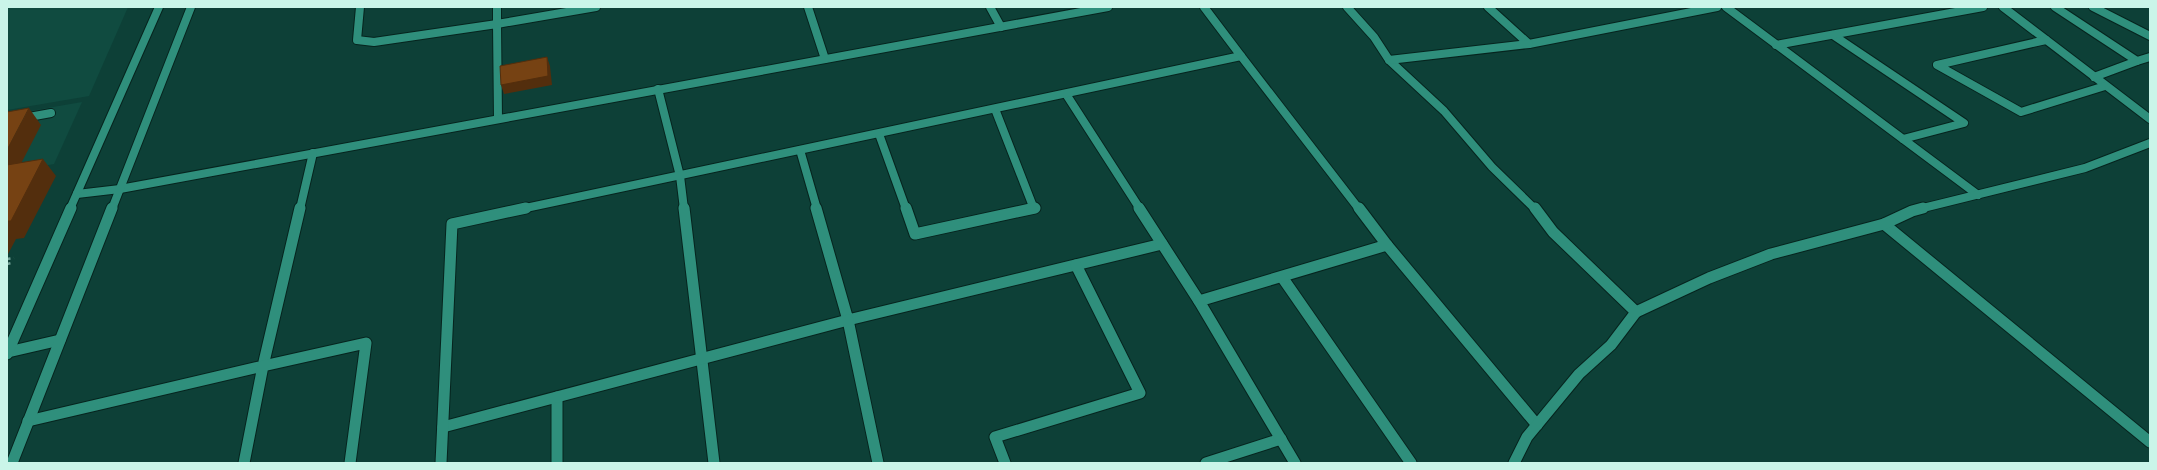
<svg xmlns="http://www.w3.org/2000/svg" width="2157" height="470" font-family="Georgia,serif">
  <rect width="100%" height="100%" fill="#0d4037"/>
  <g fill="#104b40">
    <polygon points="7,7 128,7 89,96 7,110"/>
    <polygon points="82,102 54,164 7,173 7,115"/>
  </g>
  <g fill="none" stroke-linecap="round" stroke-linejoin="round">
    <defs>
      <g id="street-far1">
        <polyline points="360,7 357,40 374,42 497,24 498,119"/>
        <polyline points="497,7 497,24 596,7"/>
        <polyline points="808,7 825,59"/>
        <polyline points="990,7 1001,27"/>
        <polyline points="1347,7 1374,37 1389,60 1444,111 1492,167 1535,209"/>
        <polyline points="1488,7 1529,44 1717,7"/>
        <polyline points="1726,7 1978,195"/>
        <polyline points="2003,7 2150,119"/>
        <polyline points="2055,7 2137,61 2150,57"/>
        <polyline points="2093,7 2150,36"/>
        <polyline points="1833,35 1964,123 1903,139"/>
        <polyline points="2046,40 1937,65 2021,112 2105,86"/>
        <polyline points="1776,45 1983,7"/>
        <polyline points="1241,56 1359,209"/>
        <polyline points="1389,60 1529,44"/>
        <polyline points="2094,77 2137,61"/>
        <polyline points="658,89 680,176 684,209"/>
        <polyline points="1066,94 1140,209"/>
        <polyline points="995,109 1034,209"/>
        <polyline points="7,121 51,113"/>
        <polyline points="879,134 906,209"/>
        <polyline points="800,150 817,209"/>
        <polyline points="77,194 120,189 1108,7"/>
        <polyline points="300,209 313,153"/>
        <polyline points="521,209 1241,56 1204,7"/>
        <polyline points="1919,209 2085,168 2150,143"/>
      </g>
      <g id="street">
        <polyline points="684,208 714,463"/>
        <polyline points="816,208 848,320 1162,244"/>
        <polyline points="906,208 915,234 1035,208"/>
        <polyline points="1139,208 1199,301"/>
        <polyline points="1884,224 2150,442"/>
        <polyline points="1387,245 1537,425"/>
        <polyline points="1282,277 1411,463"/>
        <polyline points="1636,312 1709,278 1771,254 1884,224 1912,211 1923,208"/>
        <polyline points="557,397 557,463"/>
        <polyline points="28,421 263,366 300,208"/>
        <polyline points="443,427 848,320 878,463"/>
        <polyline points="244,463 263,366 366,343 350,463"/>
        <polyline points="441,463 452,224 526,208"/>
        <polyline points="1005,463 995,437 1140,393 1076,265"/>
        <polyline points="1206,463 1281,439"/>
        <polyline points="1295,463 1199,301 1387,245 1359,208"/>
        <polyline points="1514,463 1527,437 1579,374 1611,345 1636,312 1553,232 1535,208"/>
      </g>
      <g id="secondary-far1">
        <polyline points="70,209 159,7"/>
        <polyline points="112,209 191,7"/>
      </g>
      <g id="secondary">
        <polyline points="8,352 60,340"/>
        <polyline points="7,354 71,208"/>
        <polyline points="12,463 112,208"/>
      </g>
    </defs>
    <use href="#street-far1" stroke="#06241e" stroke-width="10"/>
    <use href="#street" stroke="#06241e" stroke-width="13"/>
    <use href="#secondary-far1" stroke="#06241e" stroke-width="10"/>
    <use href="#secondary" stroke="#06241e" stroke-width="13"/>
    <g stroke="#73a197" stroke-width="2.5" stroke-dasharray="3.5 3.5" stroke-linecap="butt">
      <polyline points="7,259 14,258"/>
      <polyline points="7,264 12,263"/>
    </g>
    <use href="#street-far1" stroke="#2f8f7c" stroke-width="8"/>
    <use href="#street" stroke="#2f8f7c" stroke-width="11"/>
    <use href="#secondary-far1" stroke="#2f8f7c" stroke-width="8"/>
    <use href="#secondary" stroke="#2f8f7c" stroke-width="11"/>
  </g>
  <g fill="#532e0d">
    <polygon points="547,57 550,66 552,85 504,94 501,85"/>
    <polygon points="29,108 41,125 11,183 7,178 7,150"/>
    <polygon points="43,159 56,176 24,238 16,239 7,256 7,221"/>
  </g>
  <g fill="#764213" stroke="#532e0d">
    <polygon points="547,57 548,76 501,85 500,66"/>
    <polygon points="29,108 7,150 7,112"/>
    <polygon points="43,159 11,221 7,221 7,165"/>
  </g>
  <rect width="2157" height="470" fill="none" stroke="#caf5e9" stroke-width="16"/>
</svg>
